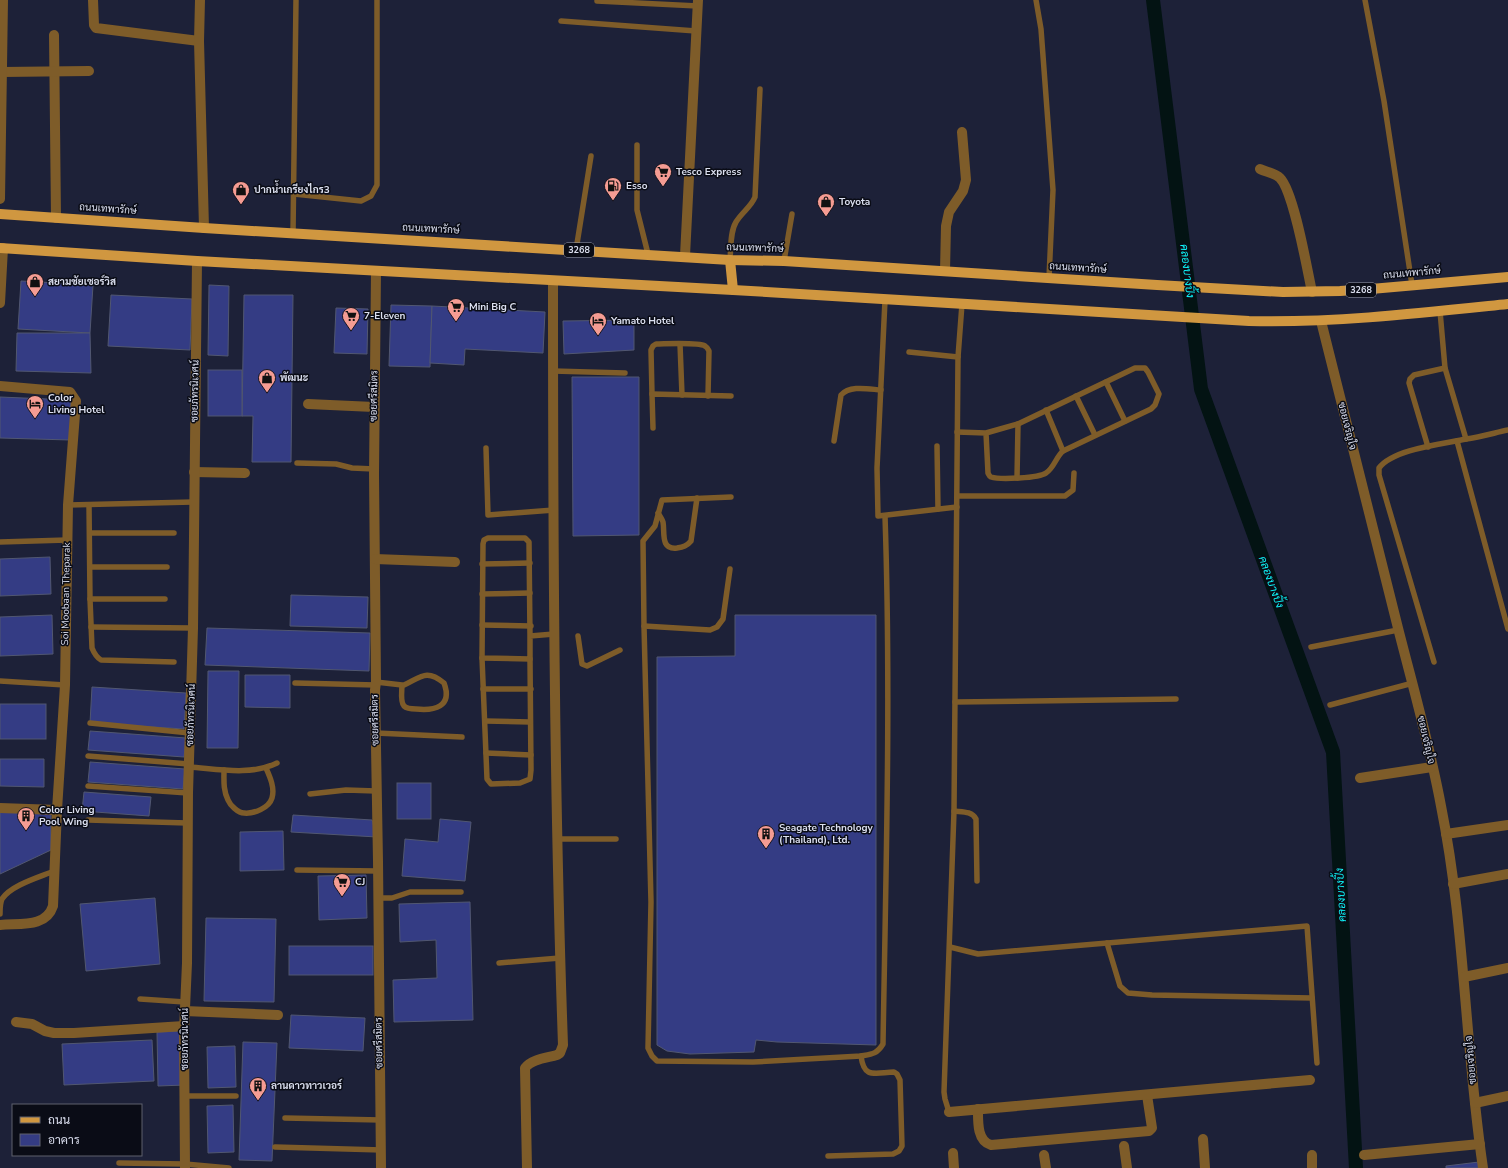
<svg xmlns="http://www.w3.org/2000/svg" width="1508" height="1168" font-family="'Nunito Sans',Sarabun,sans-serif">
  <rect width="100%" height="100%" fill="#1d2138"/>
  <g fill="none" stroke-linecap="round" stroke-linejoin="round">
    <polyline stroke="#031313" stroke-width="14" points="1153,0 1201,389 1333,752 1356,1168"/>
  </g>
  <g fill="#343c84" stroke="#515771">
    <polygon points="21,281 93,285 90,333 18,329"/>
    <polygon points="209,285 229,286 228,356 208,355"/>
    <polygon points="111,295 192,299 190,350 108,346"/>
    <polygon points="244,295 293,295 291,462 252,462 253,416 242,416"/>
    <polygon points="391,305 432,306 430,367 389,366"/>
    <polygon points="432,306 545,312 543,353 465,349 464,365 430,363"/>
    <polygon points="336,308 368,309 367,354 334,353"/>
    <polygon points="634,320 634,350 564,354 563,321"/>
    <polygon points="17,333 90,333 91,373 16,371"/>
    <rect x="208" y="370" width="34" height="46"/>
    <polygon points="572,377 639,377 639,535 573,536"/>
    <polygon points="0,397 71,400 70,440 0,438"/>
    <polygon points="50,557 51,594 0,596 0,559"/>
    <polygon points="291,595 368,597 367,628 290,626"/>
    <polygon points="52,615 53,654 0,656 0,617"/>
    <polygon points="735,615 876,615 876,1045 777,1042 756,1040 754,1052 690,1054 667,1051 657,1045 657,657 735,656"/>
    <polygon points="207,628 370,633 369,671 205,665"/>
    <polygon points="208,671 239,671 238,748 207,748"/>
    <polygon points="245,675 290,675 290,708 245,707"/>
    <polygon points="92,687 186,693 184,729 90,723"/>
    <rect x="0" y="704" width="46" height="35"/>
    <polygon points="90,731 186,738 184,757 88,750"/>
    <polygon points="0,759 44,759 44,787 0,786"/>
    <polygon points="90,762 185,769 183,789 88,782"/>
    <rect x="397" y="783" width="34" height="36"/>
    <polygon points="84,792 151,797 149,816 82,811"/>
    <polygon points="0,812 51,812 51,850 0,874"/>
    <polygon points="293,815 372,820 377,837 291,832"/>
    <polygon points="440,819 471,822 465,881 402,876 405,839 438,842"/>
    <polygon points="283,831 284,870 240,871 240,832"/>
    <polygon points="366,875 367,918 319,920 318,876"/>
    <polygon points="155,898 160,964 86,971 80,904"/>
    <polygon points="470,902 473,1020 394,1022 393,980 437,978 436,940 400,942 399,904"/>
    <polygon points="206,918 276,919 274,1002 204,1001"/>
    <rect x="289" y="946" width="84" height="29"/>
    <polygon points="291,1015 365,1018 363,1051 289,1048"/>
    <polygon points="184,1031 185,1085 158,1086 157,1032"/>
    <polygon points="152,1040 154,1081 64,1085 62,1044"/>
    <polygon points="243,1042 277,1043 272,1161 239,1160"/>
    <polygon points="235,1046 236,1087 208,1088 207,1047"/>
    <polygon points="233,1105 234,1152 208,1153 207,1106"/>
    <polygon points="1479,1162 1480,1168 1446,1168 1446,1166"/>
  </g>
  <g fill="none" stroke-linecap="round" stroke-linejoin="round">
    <g stroke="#7e5c29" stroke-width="5.5">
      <polyline points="1036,0 1041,29 1053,190 1049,278"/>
      <polyline points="1365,0 1384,101 1412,285"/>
      <polyline points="597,1 698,6"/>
      <polyline points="561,21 696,31"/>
      <polyline points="637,145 637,210 648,254"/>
      <polyline points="294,194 361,201 371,196 377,185 377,0"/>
      <polyline points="293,233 296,0"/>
      <polyline points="576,250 591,156"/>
      <path d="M730,260c1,-12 0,-28 6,-38 6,-10 15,-15 19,-25l5,-108"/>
      <polyline points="784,261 792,214"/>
      <polyline points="885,300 877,468 878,516 957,507"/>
      <polyline points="1440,311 1445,368 1466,439"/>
      <polyline points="680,344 682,395"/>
      <polyline points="909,352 958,357"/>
      <polyline points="553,371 625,373"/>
      <polyline points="1106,382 1125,421"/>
      <path d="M652,394l-1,-44 2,-4 3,-2c9,0 42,-2 49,2 3,2 3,3 4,5l-1,45"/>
      <polyline points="1076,396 1095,435"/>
      <polyline points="1046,410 1063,451"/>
      <polyline points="653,428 652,394 731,396"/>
      <path d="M957,432l29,1 32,-9 117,-56h10l3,4 11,22 -4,11 -4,4 -88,42c-7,6 -9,17 -17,22 -7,5 -46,7 -55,4 -2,-1 -2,-2 -3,-4l-2,-40"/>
      <path d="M834,441l7,-46c9,-10 27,-6 40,-5"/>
      <polyline points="1457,441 1508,629"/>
      <polyline points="937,446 938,509"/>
      <polyline points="1428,447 1409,383 1410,379 1414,375 1445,368"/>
      <polyline points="486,448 488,515 554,510"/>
      <polyline points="297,463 336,464 352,468 374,469"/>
      <polyline points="1017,478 1018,424"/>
      <polyline points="958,496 1065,496 1073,490 1074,473"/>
      <path d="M731,497l-69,3 -7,26 -12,15 1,85 7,276 -3,146 4,8 5,5 96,1 108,-6c11,-2 16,-2 22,-12 3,-176 8,-352 2,-528"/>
      <polyline points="68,505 193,502"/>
      <path d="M89,505l1,94 2,49c2,5 4,9 9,12l73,2"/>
      <path d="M658,513c2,3 4,6 5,9 2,10 -3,28 14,26 6,-1 10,-2 14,-7l6,-43"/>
      <polyline points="91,533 174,533"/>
      <polyline points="0,542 67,540"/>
      <polyline points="482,564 530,563"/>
      <polyline points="90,567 167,567"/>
      <polyline points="482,594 530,593"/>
      <polyline points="90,599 165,599"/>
      <polyline points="482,625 531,626"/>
      <polyline points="644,626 710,630 717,627 723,619 730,569"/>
      <polyline points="91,627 193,628"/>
      <polyline points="530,636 529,542 525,538 488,538 484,540 483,544 482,658 530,659 530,636 554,634"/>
      <polyline points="578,636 582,664 587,666 620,650"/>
      <polyline points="1311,647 1398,630"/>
      <polyline points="482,658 487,779 491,784 520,783 530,779 531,770 530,659"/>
      <path d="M1434,662l-55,-187v-7c14,-19 64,-24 87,-29 14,-2 28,-6 42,-9"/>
      <polyline points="0,681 65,685"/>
      <path d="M376,682l26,3h2c16,-7 22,-17 40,-2 9,24 -10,28 -28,26 -4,0 -9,0 -12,-3 -4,-4 -2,-16 -2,-21"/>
      <polyline points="295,683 376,685"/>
      <polyline points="483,689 531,689"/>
      <polyline points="955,702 1176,699"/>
      <polyline points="1330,705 1413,683"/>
      <polyline points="485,721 530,722"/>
      <polyline points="90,723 190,733"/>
      <polyline points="376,733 462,737"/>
      <polyline points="486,753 531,755"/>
      <polyline points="88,756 189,764"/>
      <path d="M189,767c29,2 61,9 88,-4"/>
      <path d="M224,770c0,10 -1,20 4,30 2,5 10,13 16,13 10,1 25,-5 28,-15 3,-10 -2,-21 -6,-30"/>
      <polyline points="88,786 188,793"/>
      <polyline points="310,794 346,790 376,791"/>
      <path d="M954,811c8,1 18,0 22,8l1,62"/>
      <polyline points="88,820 187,823"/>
      <polyline points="557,839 616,839"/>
      <polyline points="297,870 378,871"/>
      <polyline points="378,898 392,898 410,892 461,892"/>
      <path d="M0,914c0,-4 0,-11 2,-15 9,-14 38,-22 52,-28"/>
      <polyline points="1107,943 1120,986 1128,993 1152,995 1312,998"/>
      <polyline points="950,947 978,954 1307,926 1317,1063"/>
      <polyline points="499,963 560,958"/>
      <polyline points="140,999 185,1002"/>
      <polyline points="185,1096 236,1096"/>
      <polyline points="949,1112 945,1099 944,1092 954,811 958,357 962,304"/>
      <polyline points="285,1118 381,1120"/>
      <polyline points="275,1147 382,1150"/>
      <path d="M828,1156l65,-2 6,-3 3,-5 -2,-66 -3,-6 -3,-2c-20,1 -30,7 -33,-16"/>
      <polyline points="119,1163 185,1164 229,1168"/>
    </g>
    <g stroke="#7e5c29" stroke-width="10">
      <polyline points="93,0 94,25 96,28 199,41"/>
      <polyline points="200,0 199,41 204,228"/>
      <polyline points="54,35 56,218"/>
      <polyline points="2,72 89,71"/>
      <path d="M1260,169c6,3 15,4 20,9 14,14 27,91 32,114"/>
      <polyline points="0,199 3,0"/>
      <polyline points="685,256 698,0"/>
      <polyline points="376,271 374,474 376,682 375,690 378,861 381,1168"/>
      <polyline points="945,271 946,226 949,212 963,191 966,180 962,132"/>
      <polyline points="0,303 3,248"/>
      <path d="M1321,321c26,102 51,205 77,307 15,59 32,118 43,178 24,119 24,242 42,362"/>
      <polyline points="0,386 70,392 76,401 68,505 65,685 57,810 0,808"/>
      <polyline points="308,404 374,407"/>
      <polyline points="194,472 245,473"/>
      <polyline points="375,559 455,562"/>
      <polyline points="1360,778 1432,767"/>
      <polyline points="1446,834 1508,825"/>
      <polyline points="1453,884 1508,874"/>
      <path d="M0,925c20,-2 46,3 53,-19l4,-96"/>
      <polyline points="1464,977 1508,968"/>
      <polyline points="185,1011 278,1015"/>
      <polyline points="16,1022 32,1024 45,1031 54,1033 74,1033 184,1026"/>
      <polyline points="1475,1103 1508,1096"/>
      <path d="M978,1109c0,13 -1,32 13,36l158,-14 3,-3 -5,-33"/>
      <polyline points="949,1112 1310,1080"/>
      <polyline points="1203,1139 1205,1168"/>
      <polyline points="1124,1146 1127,1168"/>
      <polyline points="953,1153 954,1168"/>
      <polyline points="1044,1155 1046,1168"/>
      <polyline points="1364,1155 1480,1144"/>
      <polyline points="185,1168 184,1031 187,963 188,793 193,628 197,261"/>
      <path d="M527,1168l-2,-100c7,-9 22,-10 32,-13l3,-2 3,-8c-9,-255 -10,-509 -10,-764"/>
      <polyline points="1312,1168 1312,1155"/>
    </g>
    <g stroke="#d09740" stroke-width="10">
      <polyline points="0,214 204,228 730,260 784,261 1157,285 1283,292 1340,291 1371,289 1508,277"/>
      <path d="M0,248l197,13 536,29 516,31c87,2 173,-8 259,-17"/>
      <polyline points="730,260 733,290"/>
    </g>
  </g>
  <defs>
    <symbol id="supermarket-pin" viewBox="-11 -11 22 30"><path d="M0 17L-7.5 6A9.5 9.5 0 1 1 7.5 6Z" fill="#f59c93" stroke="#0a0c16"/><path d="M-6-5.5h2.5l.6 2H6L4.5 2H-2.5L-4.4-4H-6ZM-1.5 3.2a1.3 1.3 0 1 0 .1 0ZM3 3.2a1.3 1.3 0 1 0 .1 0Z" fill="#111"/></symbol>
    <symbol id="fuel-pin" viewBox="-11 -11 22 30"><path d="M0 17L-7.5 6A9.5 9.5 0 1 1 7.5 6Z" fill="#f59c93" stroke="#0a0c16"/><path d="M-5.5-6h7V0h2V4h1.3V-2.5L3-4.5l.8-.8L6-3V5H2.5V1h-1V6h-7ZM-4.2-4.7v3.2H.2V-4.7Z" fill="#111"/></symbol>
    <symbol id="shop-pin" viewBox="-11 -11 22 30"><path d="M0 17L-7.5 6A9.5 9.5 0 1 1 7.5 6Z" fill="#f59c93" stroke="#0a0c16"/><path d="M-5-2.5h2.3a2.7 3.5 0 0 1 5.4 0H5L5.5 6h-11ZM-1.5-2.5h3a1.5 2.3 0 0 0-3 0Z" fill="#111"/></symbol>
    <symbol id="hotel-pin" viewBox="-11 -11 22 30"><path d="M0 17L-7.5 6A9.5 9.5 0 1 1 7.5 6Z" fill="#f59c93" stroke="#0a0c16"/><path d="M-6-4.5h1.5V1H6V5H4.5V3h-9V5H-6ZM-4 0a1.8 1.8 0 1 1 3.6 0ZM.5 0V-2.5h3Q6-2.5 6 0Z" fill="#111"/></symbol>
    <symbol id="building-pin" viewBox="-11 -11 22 30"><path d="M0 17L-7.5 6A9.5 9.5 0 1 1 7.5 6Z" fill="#f59c93" stroke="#0a0c16"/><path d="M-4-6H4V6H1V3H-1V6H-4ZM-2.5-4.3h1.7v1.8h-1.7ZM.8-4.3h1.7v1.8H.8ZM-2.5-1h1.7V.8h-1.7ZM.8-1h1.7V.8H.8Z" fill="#111"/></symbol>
  </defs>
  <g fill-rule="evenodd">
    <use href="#supermarket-pin" x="653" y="162" width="20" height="27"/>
    <use href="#fuel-pin" x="603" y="176" width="20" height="27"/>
    <use href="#shop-pin" x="231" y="180" width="20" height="27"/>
    <use href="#shop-pin" x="816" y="192" width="20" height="27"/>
    <use href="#shop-pin" x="25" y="272" width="20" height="27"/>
    <use href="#supermarket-pin" x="446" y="297" width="20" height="27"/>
    <use href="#supermarket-pin" x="341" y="306" width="20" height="27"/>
    <use href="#hotel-pin" x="588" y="311" width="20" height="27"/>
    <use href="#shop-pin" x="257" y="368" width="20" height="27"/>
    <use href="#hotel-pin" x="25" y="394" width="20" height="27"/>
    <use href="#building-pin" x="16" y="806" width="20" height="27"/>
    <use href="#building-pin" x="756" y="824" width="20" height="27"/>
    <use href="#supermarket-pin" x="332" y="872" width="20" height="27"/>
    <use href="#building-pin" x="248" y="1076" width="20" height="27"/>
  </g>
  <g text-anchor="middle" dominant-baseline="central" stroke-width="3" stroke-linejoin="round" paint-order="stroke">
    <g fill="#0a0c16" stroke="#9ca0ae" stroke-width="1">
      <rect x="564" y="243" width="30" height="14" rx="3"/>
      <rect x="1346" y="283" width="30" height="14" rx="3"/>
    </g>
    <g font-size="9" font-weight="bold" fill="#dbdfef">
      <text x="579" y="250">3268</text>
      <text x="1361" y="290">3268</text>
    </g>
    <g font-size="10" font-weight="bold" fill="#dbdfef" stroke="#0a0c16" text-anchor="start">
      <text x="676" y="172">Tesco Express</text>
      <text x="626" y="186">Esso</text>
      <text x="254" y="190">ปากน้ำเกรียงไกร3</text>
      <text x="839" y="202">Toyota</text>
      <text x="48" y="282">สยามชัยเซอร์วิส</text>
      <text x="469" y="307">Mini Big C</text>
      <text x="364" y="316">7-Eleven</text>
      <text x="611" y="321">Yamato Hotel</text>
      <text x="280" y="378">พัฒนะ</text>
      <text x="48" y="398">Color<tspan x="48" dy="12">Living Hotel</tspan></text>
      <text x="39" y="810">Color Living<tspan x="39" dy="12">Pool Wing</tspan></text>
      <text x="779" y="828">Seagate Technology<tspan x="779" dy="12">(Thailand), Ltd.</tspan></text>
      <text x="355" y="882">CJ</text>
      <text x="271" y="1086">ลานดาวทาวเวอร์</text>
    </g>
    <g font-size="10" fill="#dbdfef" stroke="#0a0c16">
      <text transform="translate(108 209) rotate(4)">ถนนเทพารักษ์</text>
      <text transform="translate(431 229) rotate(3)">ถนนเทพารักษ์</text>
      <text transform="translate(755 248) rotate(2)">ถนนเทพารักษ์</text>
      <text transform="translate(1078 268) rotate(4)">ถนนเทพารักษ์</text>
      <text transform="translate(1412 273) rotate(-5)">ถนนเทพารักษ์</text>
      <text transform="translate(195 391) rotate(-89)">ซอยภัทรนิเวศน์</text>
      <text transform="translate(374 396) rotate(-89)">ซอยศรีสมิตร</text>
      <text transform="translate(1347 426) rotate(76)">ซอยเจริญใจ</text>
      <text transform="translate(66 594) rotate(-89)">Soi Moobaan Theparak</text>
      <text transform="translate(191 715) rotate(-88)">ซอยภัทรนิเวศน์</text>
      <text transform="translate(375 720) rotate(-91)">ซอยศรีสมิตร</text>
      <text transform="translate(1426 740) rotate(77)">ซอยเจริญใจ</text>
      <text transform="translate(185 1039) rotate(-90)">ซอยภัทรนิเวศน์</text>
      <text transform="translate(379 1043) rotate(-91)">ซอยศรีสมิตร</text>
      <text transform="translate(1471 1060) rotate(-95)">ซอยเจริญใจ</text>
    </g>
    <g font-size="11" font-style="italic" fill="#0df8fb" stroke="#0a0c16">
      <text transform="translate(1187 271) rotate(83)">คลองบางปิ้ง</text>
      <text transform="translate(1271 582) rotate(70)">คลองบางปิ้ง</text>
      <text transform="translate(1341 895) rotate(-93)">คลองบางปิ้ง</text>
    </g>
  </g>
  <rect x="12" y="1104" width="130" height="52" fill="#0a0c16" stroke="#5e606d"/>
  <rect x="20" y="1117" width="20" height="6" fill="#d09740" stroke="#5e606d"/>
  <text x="48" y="1124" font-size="12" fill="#dbdfef">ถนน</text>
  <rect x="20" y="1134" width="20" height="12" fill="#343c84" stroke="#5e606d"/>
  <text x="48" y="1144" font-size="12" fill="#dbdfef">อาคาร</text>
</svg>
